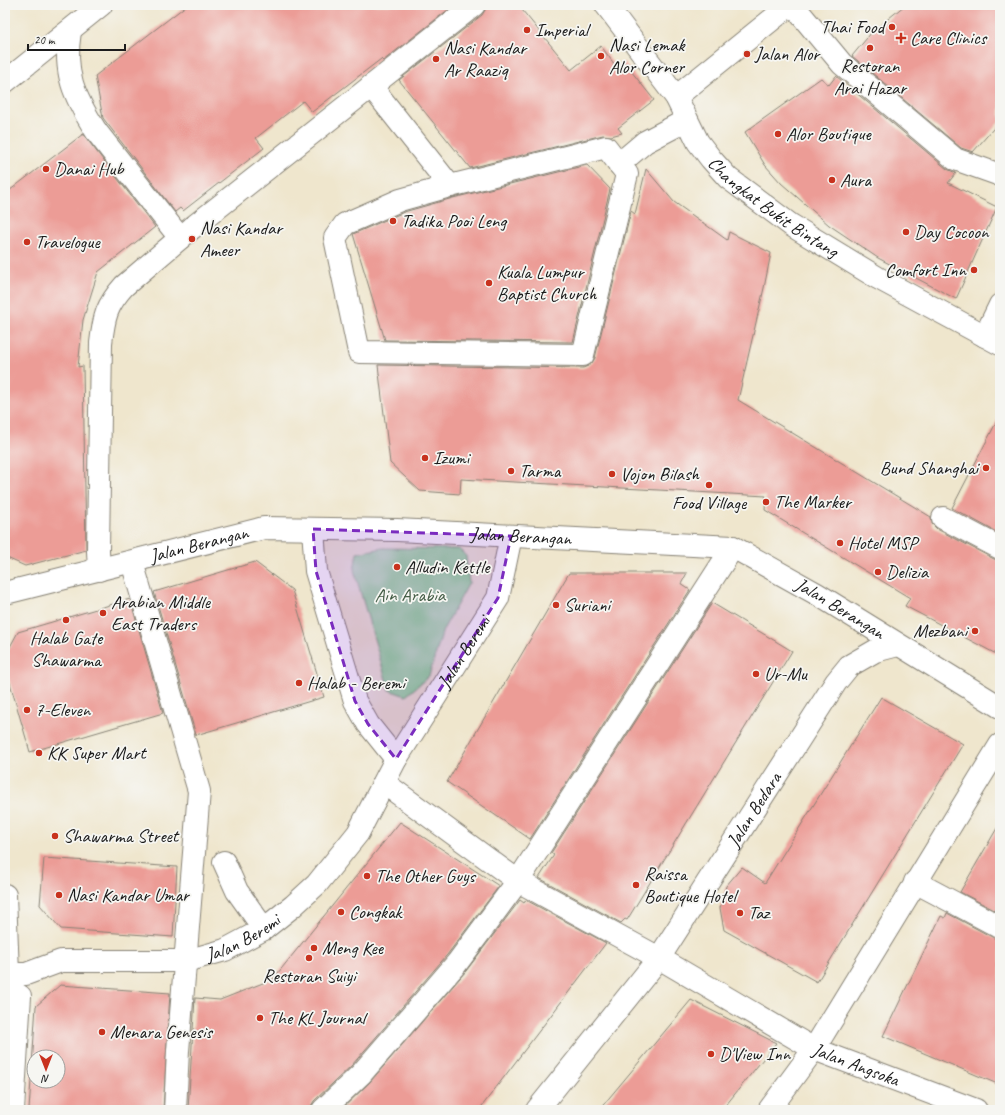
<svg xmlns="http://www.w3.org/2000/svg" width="1005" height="1115" font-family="Caveat,sans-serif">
  <rect width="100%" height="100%" fill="#f6f6f2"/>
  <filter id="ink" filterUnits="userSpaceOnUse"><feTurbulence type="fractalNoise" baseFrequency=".025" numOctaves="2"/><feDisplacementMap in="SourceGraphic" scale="8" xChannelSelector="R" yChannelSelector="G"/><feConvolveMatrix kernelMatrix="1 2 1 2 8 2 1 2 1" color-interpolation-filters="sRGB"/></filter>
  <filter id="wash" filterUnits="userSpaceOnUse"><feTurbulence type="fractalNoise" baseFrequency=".012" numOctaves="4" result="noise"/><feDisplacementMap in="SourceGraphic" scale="16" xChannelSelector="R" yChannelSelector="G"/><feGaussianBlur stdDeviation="0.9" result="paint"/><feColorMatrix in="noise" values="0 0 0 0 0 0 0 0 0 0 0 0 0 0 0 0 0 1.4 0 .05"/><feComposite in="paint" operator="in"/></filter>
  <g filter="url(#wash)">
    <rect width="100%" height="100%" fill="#efe6cd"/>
    <polygon fill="#8dd793" stroke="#547a58" points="383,548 459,549 466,556 469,583 443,630 429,676 406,696 389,690 354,570 357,553"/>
    <g id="blocks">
      <g fill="#ec9c96" fill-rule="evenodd">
        <polygon points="187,5 454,5 383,61 381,59 312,112 303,101 256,138 264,148 183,211 180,208 175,212 103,118 95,76"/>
        <polygon points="486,5 518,5 571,70 601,46 617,68 624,62 654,100 618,128 622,133 611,136 603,135 470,168 399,80 482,15 485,10"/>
        <polygon points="905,5 1000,5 1000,121 973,152 961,148 852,56 872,32"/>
        <polygon points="836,76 947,169 956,173 948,183 997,207 956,299 878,258 829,225 781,183 765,165 745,132 821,78 829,85"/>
        <polygon points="83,134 155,227 98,272 83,320 78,367 83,366 86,550 25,566 7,558 5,550 5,194"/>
        <polygon points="587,165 610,189 573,342 385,340 353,234 404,212 453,198"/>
        <polygon points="646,169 674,202 727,240 729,232 771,253 764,288 738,400 931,517 932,524 937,529 994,559 1000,560 1000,656 905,606 910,598 765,510 766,496 461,479 460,494 420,491 390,463 378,365 583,368 588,366 592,363 595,358 631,211 635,214"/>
        <polygon points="1000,415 1000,534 952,508"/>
        <polygon points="255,562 292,590 324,697 196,735 154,592"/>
        <polygon points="569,573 687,573 681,584 690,590 530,839 447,782"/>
        <polygon points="130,599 163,713 30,752 5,666 5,656 18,632"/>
        <polygon points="712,603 792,651 627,920 625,919 621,923 539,878 554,855 551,853"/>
        <polygon points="881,697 963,744 817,982 724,930 720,908 726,886 742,867 765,883"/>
        <polygon points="400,822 499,886 447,955 352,1065 314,1101 311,1106 311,1110 188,1110 195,998 220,1000 273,979"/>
        <polygon points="1000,823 1000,913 960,892"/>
        <polygon points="44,858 177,867 173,937 61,929 40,905"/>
        <polygon points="520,900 524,903 526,900 606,943 479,1110 341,1110 370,1082 466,971"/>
        <polygon points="947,913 994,938 1000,939 1000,1085 883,1036 941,916 945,918"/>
        <path d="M60,985l110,8 -7,117h-134l7,-104zM34,1057h24v24h-24z"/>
        <polygon points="691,1000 776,1043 722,1110 599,1110"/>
      </g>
    </g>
  </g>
  <g filter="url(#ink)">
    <use href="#blocks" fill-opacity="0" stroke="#868174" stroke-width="1"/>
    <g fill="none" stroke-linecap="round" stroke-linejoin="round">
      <defs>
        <g id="minor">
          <path id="s1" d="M606,5l70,92 22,45 13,17 17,19 63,47 87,53 122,66"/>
          <polyline points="793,5 842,64 955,159 1000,175"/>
          <path d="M70,31c-7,42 4,65 26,100l84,107"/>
          <polyline points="371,86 450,186"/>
          <polyline points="676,97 790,5"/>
          <polygon points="606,147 627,174 583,355 359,352 335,238 345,224 400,200 450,186"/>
          <polyline points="619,164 645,142 687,120"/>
          <polyline points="985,336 1000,305"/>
          <polyline points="943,518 1000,548"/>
          <polyline points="313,529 316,571 355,701 368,724 396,759"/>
          <polyline points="132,562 199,791 178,1051 175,1110"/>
          <path d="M99,570l-1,-19 3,-208c3,-26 5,-37 23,-57l68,-58 282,-223"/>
          <path id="s2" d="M5,593l259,-65 133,2 336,17 84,47 183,113"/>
          <path id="s3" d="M384,783l134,98 141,77 155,91 162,61"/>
          <polyline points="224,862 237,891 264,929"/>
          <polyline points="915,882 1000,927"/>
          <path id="s4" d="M8,974h18l35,-13h125l39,-11 39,-21 29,-23 24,-22 41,-51 38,-74 102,-161 13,-62"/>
          <polyline points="7,987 20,996 13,1110"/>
          <polyline points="323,1110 361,1074 457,963 518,881 733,547"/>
          <path id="s5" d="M537,1110l122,-152 177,-276 13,-16 26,-15 23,-6"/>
          <polyline points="769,1110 814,1049 1000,745"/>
        </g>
        <g id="major">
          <polyline points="5,82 101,5"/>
          <polyline points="5,895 8,974 5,1051"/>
        </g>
      </defs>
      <use href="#minor" stroke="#868174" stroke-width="24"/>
      <use href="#major" stroke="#868174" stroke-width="24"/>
      <use href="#minor" stroke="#fff" stroke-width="22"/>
      <use href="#major" stroke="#fff" stroke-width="22"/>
    </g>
  </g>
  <path fill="#7b2cbf" fill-opacity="0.2" stroke="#7b2cbf" stroke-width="3" stroke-dasharray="8 5" stroke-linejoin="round" d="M313,529l198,7 -13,62 -102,161 -28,-35 -13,-23 -39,-130z"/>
  <g fill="#c8321e" stroke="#f6f6f2" stroke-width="1.5">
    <circle cx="892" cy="27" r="4"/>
    <circle cx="527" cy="30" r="4"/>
    <path d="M899 32h4v4h4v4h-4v4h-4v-4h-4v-4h4z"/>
    <circle cx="870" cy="48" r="4"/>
    <circle cx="747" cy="54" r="4"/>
    <circle cx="601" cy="56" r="4"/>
    <circle cx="436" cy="59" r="4"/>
    <circle cx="778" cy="134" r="4"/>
    <circle cx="46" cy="169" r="4"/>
    <circle cx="832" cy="180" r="4"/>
    <circle cx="393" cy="221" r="4"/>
    <circle cx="906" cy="232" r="4"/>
    <circle cx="192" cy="239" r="4"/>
    <circle cx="27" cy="242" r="4"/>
    <circle cx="974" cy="270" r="4"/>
    <circle cx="489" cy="283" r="4"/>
    <circle cx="425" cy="458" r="4"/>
    <circle cx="986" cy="468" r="4"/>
    <circle cx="511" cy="471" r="4"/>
    <circle cx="612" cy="474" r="4"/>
    <circle cx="709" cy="485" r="4"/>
    <circle cx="766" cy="502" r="4"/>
    <circle cx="840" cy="543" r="4"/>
    <circle cx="397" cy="567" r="4"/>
    <circle cx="878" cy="572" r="4"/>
    <circle cx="556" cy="605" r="4"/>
    <circle cx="103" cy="613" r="4"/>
    <circle cx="66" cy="620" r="4"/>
    <circle cx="975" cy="631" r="4"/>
    <circle cx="756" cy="674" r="4"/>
    <circle cx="299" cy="683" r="4"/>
    <circle cx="27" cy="710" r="4"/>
    <circle cx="39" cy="753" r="4"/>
    <circle cx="55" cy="836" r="4"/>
    <circle cx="367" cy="876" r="4"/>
    <circle cx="636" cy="885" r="4"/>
    <circle cx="59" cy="895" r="4"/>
    <circle cx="341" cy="912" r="4"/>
    <circle cx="740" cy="913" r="4"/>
    <circle cx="314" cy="948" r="4"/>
    <circle cx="309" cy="958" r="4"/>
    <circle cx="260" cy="1018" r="4"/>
    <circle cx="102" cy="1032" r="4"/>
    <circle cx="711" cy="1054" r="4"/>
  </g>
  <g text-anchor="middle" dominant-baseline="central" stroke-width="3.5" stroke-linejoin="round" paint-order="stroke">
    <g font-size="19" fill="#1c1c1c" stroke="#f6f6f2" text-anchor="start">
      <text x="884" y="27" text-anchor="end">Thai Food</text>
      <text x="535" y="30">Imperial</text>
      <text x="910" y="38">Care Clinics</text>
      <text x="609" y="45">Nasi Lemak<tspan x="609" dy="22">Alor Corner</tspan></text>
      <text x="444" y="48">Nasi Kandar<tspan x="444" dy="22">Ar Raaziq</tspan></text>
      <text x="755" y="54">Jalan Alor</text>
      <text x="870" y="66" text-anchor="middle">Restoran<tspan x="870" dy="22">Arai Hazar</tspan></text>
      <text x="786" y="134">Alor Boutique</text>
      <text x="54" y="169">Danai Hub</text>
      <text x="840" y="180">Aura</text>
      <text x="401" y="221">Tadika Pooi Leng</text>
      <text x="200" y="228">Nasi Kandar<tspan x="200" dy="22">Ameer</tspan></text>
      <text x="914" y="232">Day Cocoon</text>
      <text x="35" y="242">Travelogue</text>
      <text x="966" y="270" text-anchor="end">Comfort Inn</text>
      <text x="497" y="272">Kuala Lumpur<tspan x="497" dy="22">Baptist Church</tspan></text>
      <text x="433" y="458">Izumi</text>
      <text x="978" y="468" text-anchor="end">Bund Shanghai</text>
      <text x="519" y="471">Tarma</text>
      <text x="620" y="474">Vojon Bilash</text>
      <text x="774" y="502">The Marker</text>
      <text x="709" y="503" text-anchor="middle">Food Village</text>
      <text x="848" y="543">Hotel MSP</text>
      <text x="405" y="567">Alludin Kettle</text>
      <text x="886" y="572">Delizia</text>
      <text x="111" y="602">Arabian Middle<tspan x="111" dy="22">East Traders</tspan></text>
      <text x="564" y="605">Suriani</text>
      <text x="967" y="631" text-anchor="end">Mezbani</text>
      <text x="66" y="638" text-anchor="middle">Halab Gate<tspan x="66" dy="22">Shawarma</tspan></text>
      <text x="764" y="674">Ur-Mu</text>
      <text x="307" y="683">Halab - Beremi</text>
      <text x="35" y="710">7-Eleven</text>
      <text x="47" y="753">KK Super Mart</text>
      <text x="63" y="836">Shawarma Street</text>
      <text x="644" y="874">Raissa<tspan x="644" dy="22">Boutique Hotel</tspan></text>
      <text x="375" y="876">The Other Guys</text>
      <text x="67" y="895">Nasi Kandar Umar</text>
      <text x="349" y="912">Congkak</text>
      <text x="748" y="913">Taz</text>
      <text x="322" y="948">Meng Kee</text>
      <text x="309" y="976" text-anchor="middle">Restoran Suiyi</text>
      <text x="268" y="1018">The KL Journal</text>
      <text x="110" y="1032">Menara Genesis</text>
      <text x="719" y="1054">D'View Inn</text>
    </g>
    <g font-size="19" fill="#1c1c1c" stroke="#f6f6f2">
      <text stroke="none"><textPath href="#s1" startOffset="266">Changkat Bukit Bintang</textPath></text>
      <text stroke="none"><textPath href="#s2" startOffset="524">Jalan Berangan</textPath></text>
      <text stroke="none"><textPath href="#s2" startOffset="200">Jalan Berangan</textPath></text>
      <text stroke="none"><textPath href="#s2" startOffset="860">Jalan Berangan</textPath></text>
      <text stroke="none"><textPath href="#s4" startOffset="610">Jalan Beremi</textPath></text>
      <text stroke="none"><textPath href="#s5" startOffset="371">Jalan Bedara</textPath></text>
      <text stroke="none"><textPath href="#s4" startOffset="242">Jalan Beremi</textPath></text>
      <text stroke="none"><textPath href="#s3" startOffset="551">Jalan Angsoka</textPath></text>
    </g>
    <g font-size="19" fill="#445d46" stroke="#f6f6f2">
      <text x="410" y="595">Ain Arabia</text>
    </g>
  </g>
  <rect width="1005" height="1115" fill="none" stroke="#f6f6f2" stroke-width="20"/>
  <g transform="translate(46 1069) rotate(180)"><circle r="19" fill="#f6f6f2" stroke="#9f9f9c"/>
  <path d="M0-3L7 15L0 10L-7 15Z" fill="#c8321e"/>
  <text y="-6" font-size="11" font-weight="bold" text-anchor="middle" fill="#1c1c1c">N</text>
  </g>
  <path d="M28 44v6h97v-6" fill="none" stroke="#1c1c1c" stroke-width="2"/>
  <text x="34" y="44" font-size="12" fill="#1c1c1c" stroke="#f6f6f2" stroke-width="3" paint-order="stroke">20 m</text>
</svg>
